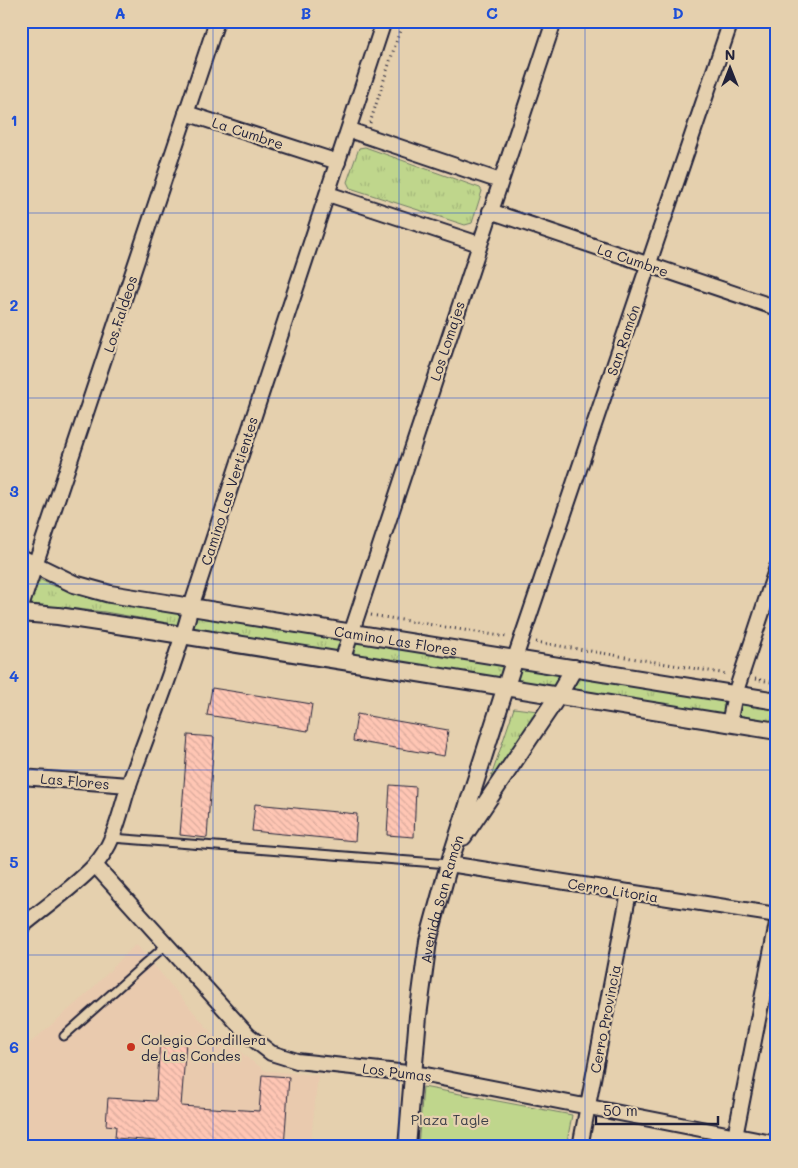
<svg xmlns="http://www.w3.org/2000/svg" width="798" height="1168" font-family="Mali,sans-serif">
  <defs>
    <pattern id="grass-tufts" width="24" height="20" patternUnits="userSpaceOnUse" patternTransform="scale(1.25)"><rect width="24" height="20" fill="#bfd68c"/><path d="M3 7l-1-3M5 7V3M7 7l1-3M15 17l-1-3M17 17v-4M19 17l1-3" fill="none" stroke="#a4b77a"/></pattern>
    <pattern id="building-back-hatch" width="6" height="6" patternUnits="userSpaceOnUse" patternTransform="scale(1.25)"><rect width="6" height="6" fill="#ffc6b4"/><path d="M-1 5l2 2M0 0l6 6M5-1l2 2" fill="none" stroke="#daaa9c"/></pattern>
  </defs>
  <rect width="100%" height="100%" fill="#e5d0ae"/>
  <filter id="ink" filterUnits="userSpaceOnUse"><feTurbulence type="fractalNoise" baseFrequency=".02" numOctaves="2"/><feDisplacementMap in="SourceGraphic" scale="10" xChannelSelector="R" yChannelSelector="G"/><feConvolveMatrix kernelMatrix="1 2 1 2 8 2 1 2 1" color-interpolation-filters="sRGB"/></filter>
  <g filter="url(#ink)">
    <polygon fill="#e9caae" points="136,944 220,1043 226,1036 245,1056 266,1071 318,1075 310,1147 21,1147 21,1051 89,992"/>
    <g fill="url(#grass-tufts)" stroke="#707c64">
      <polygon points="365,147 480,188 482,191 472,223 465,225 350,188 347,182 359,148"/>
      <polygon points="21,570 51,585 88,597 777,710 777,725 521,685 105,612 21,603"/>
      <polygon points="514,708 538,711 491,783 489,783"/>
    </g>
    <polygon fill="#bfd68c" stroke="#707c64" points="423,1087 572,1115 566,1147 418,1147"/>
    <g fill="url(#building-back-hatch)" stroke="#22223b">
      <polygon points="212,688 312,704 308,731 207,715"/>
      <polygon points="357,714 448,730 444,756 353,741"/>
      <polygon points="188,735 214,737 207,838 180,835"/>
      <polygon points="390,785 416,787 414,837 387,835"/>
      <polygon points="255,804 357,814 355,841 252,831"/>
      <polygon points="160,1040 186,1042 181,1106 259,1111 262,1075 289,1077 284,1147 240,1147 115,1138 116,1126 106,1125 108,1098 156,1101"/>
    </g>
    <g fill="none" stroke-linecap="round" stroke-linejoin="round">
      <defs>
        <g id="service">
          <polyline points="112,838 449,864"/>
          <polyline points="64,1036 166,945"/>
        </g>
        <g id="minor">
          <polyline points="186,113 338,162"/>
          <polyline points="349,130 500,181"/>
          <polyline points="328,194 479,244"/>
          <polyline points="490,211 777,308"/>
          <polyline points="21,607 217,21"/>
          <polyline points="515,658 731,21"/>
          <polyline points="342,661 554,21"/>
          <polyline points="729,724 735,694 777,567"/>
          <polyline points="21,777 129,785"/>
          <polyline points="449,864 777,915"/>
          <polyline points="95,865 248,1035 271,1053 297,1061 426,1075 777,1144"/>
          <path d="M21,927c24,-20 52,-39 73,-61 23,-25 26,-57 37,-87 21,-57 44,-114 60,-172l193,-586"/>
          <polyline points="580,1147 629,892"/>
          <polyline points="733,1147 777,923"/>
        </g>
        <g id="tertiary">
          <path id="s1" d="M21,558l53,26 36,10 667,107"/>
          <polyline points="21,613 58,616 144,629 777,731"/>
          <polyline points="463,837 558,696 574,668"/>
          <path id="s2" d="M407,1147l11,-131 10,-75 21,-77 66,-206"/>
        </g>
      </defs>
      <use href="#service" stroke="#22223b" stroke-width="11"/>
      <use href="#minor" stroke="#22223b" stroke-width="18"/>
      <use href="#tertiary" stroke="#22223b" stroke-width="20"/>
      <g stroke="#22223b" stroke-width="3" stroke-dasharray="1 4" stroke-linecap="butt">
        <polyline points="370,123 403,21"/>
        <polyline points="371,615 507,637"/>
        <polyline points="536,642 727,674"/>
        <polyline points="755,679 777,683"/>
      </g>
      <use href="#service" stroke="#e5d0ae" stroke-width="7"/>
      <use href="#minor" stroke="#e5d0ae" stroke-width="14"/>
      <use href="#tertiary" stroke="#e5d0ae" stroke-width="16"/>
    </g>
  </g>
  <path fill="none" stroke="#1d4ed8" stroke-width="1" stroke-opacity="0.55" d="M213,21v1126M399,21v1126M585,21v1126M21,213h756M21,398h756M21,584h756M21,770h756M21,955h756"/>
  <circle fill="#c8321e" stroke="#e5d0ae" stroke-width="2" cx="131" cy="1047" r="5"/>
  <g text-anchor="middle" dominant-baseline="central" stroke-width="4.5" stroke-linejoin="round" paint-order="stroke">
    <g font-size="14" fill="#22223b" stroke="#e5d0ae">
      <text transform="translate(248 133) rotate(18)">La Cumbre</text>
      <text transform="translate(633 260) rotate(19)">La Cumbre</text>
      <text transform="translate(120 314) rotate(-72)">Los Faldeos</text>
      <text transform="translate(623 340) rotate(-71)">San Ramón</text>
      <text transform="translate(447 341) rotate(-72)">Los Lomajes</text>
      <text transform="translate(229 491) rotate(-72)">Camino Las Vertientes</text>
      <text stroke="none"><textPath href="#s1" startOffset="386">Camino Las Flores</textPath></text>
      <text transform="translate(75 781) rotate(5)">Las Flores</text>
      <text transform="translate(613 890) rotate(9)">Cerro Litoria</text>
      <text stroke="none"><textPath href="#s2" startOffset="251">Avenida San Ramón</textPath></text>
      <text transform="translate(605 1019) rotate(-79)">Cerro Provincia</text>
      <text transform="translate(397 1072) rotate(7)">Los Pumas</text>
    </g>
    <g font-size="14" fill="#22223b" stroke="#e5d0ae" text-anchor="start">
      <text x="141" y="1039">Colegio Cordillera<tspan x="141" dy="16">de Las Condes</tspan></text>
    </g>
    <g font-size="14" fill="#3a3d47" stroke="#e5d0ae">
      <text x="450" y="1119">Plaza Tagle</text>
    </g>
  </g>
  <rect width="798" height="1168" fill="none" stroke="#e5d0ae" stroke-width="55"/>
  <g transform="translate(730 68)" stroke="#e5d0ae" stroke-width="4" paint-order="stroke">
  <path d="M0-4L9 19L0 12L-9 19Z" fill="#22223b"/>
  <text y="-8" font-size="14" font-weight="bold" text-anchor="middle" fill="#22223b">N</text>
  </g>
  <path d="M596 1116v8h122v-8" fill="none" stroke="#22223b" stroke-width="2.5"/>
  <text x="603" y="1116" font-size="15" fill="#22223b" stroke="#e5d0ae" stroke-width="4" paint-order="stroke">50 m</text>
  <rect x="28" y="28" width="742" height="1112" fill="none" stroke="#1d4ed8" stroke-width="2"/>
  <g font-size="16" text-anchor="middle" font-weight="bold" fill="#1d4ed8">
    <text x="120" y="19">A</text>
    <text x="306" y="19">B</text>
    <text x="492" y="19">C</text>
    <text x="678" y="19">D</text>
    <text x="14" y="126">1</text>
    <text x="14" y="311">2</text>
    <text x="14" y="497">3</text>
    <text x="14" y="682">4</text>
    <text x="14" y="868">5</text>
    <text x="14" y="1053">6</text>
  </g>
</svg>
